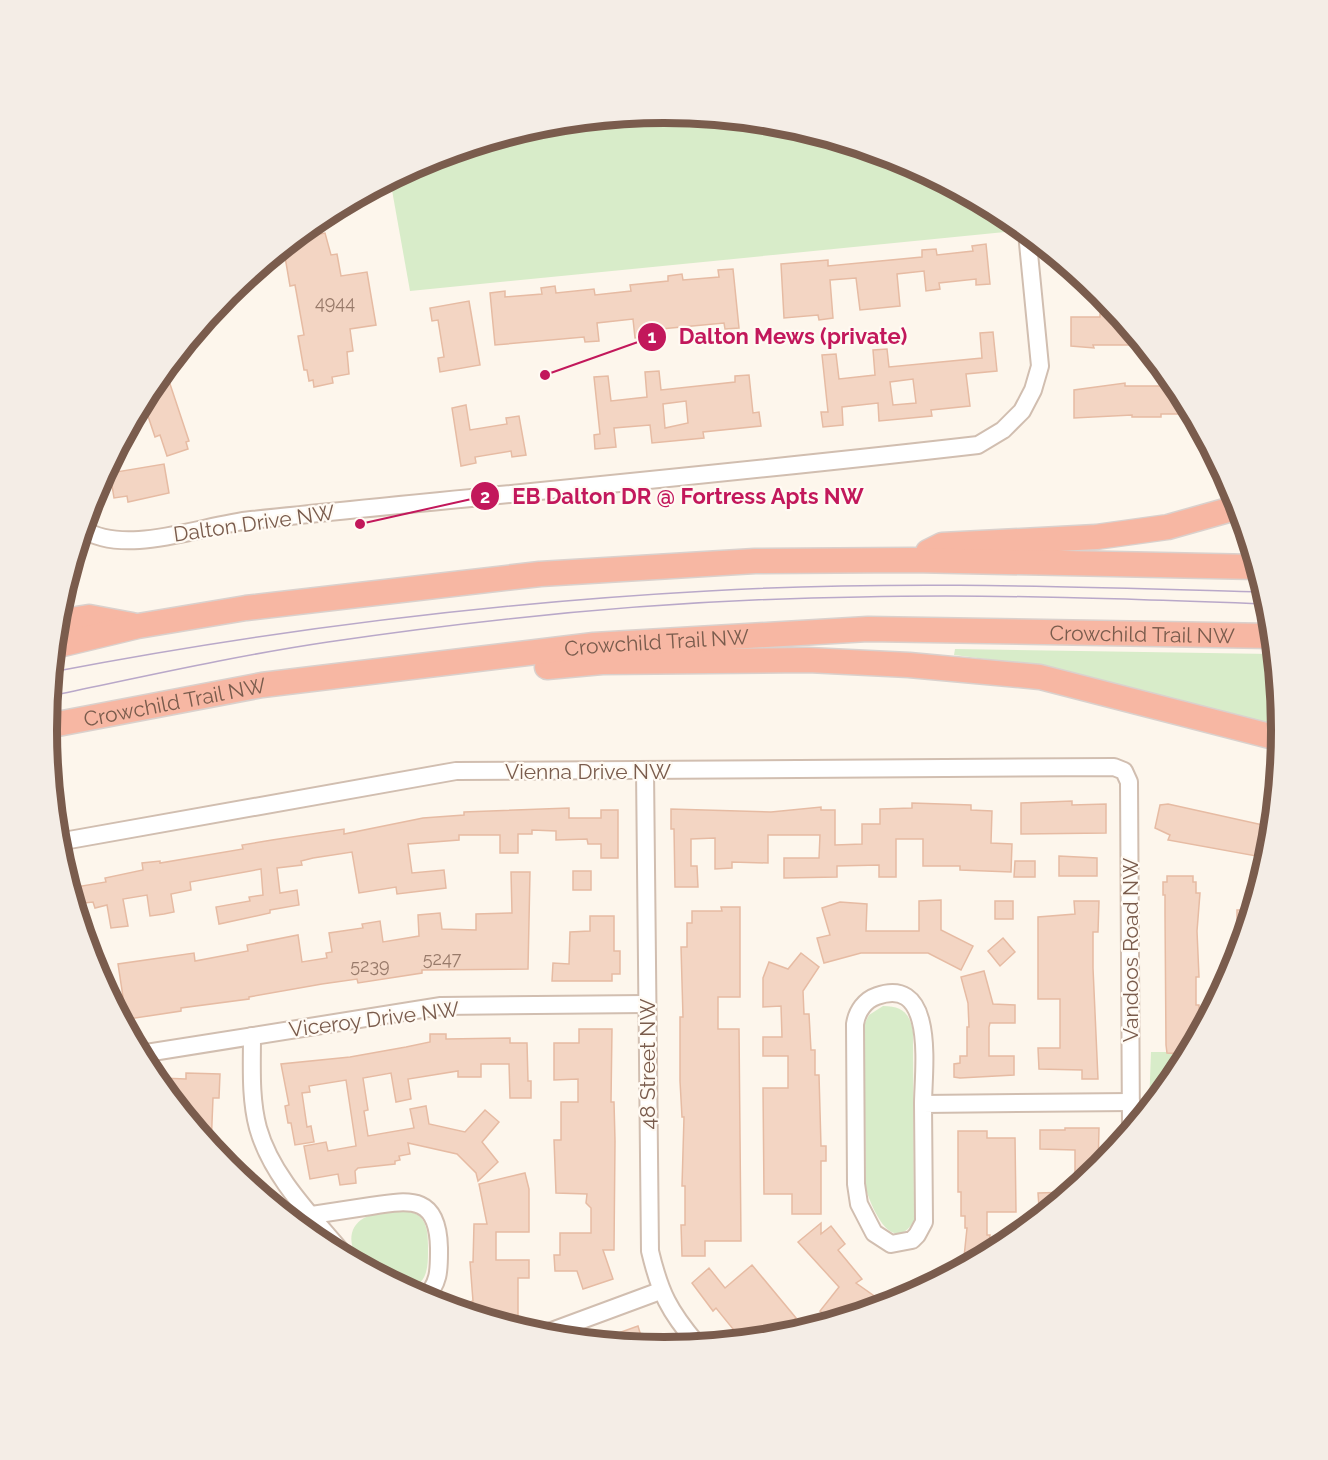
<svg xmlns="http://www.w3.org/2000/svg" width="1328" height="1460" font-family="Raleway,sans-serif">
  <rect width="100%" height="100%" fill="#fdf6ec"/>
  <g fill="#d8ecc9">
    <polygon points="664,113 785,124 901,160 1004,215 1005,232 410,291 390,179 428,159 544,124"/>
    <path d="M955,649l319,5 7,74c-108,-28 -216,-61 -327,-73z"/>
    <path d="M883,1006c19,0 27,7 30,26l1,189c-22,35 -42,-12 -48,-32l-2,-164 5,-10z"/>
    <polygon points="1151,1052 1189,1052 1177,1073 1149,1107"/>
    <path d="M401,1211c24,0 27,15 27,35 0,19 1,36 -19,44 -13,-7 -30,-13 -42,-22 -16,-12 -24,-38 -3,-50 10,-5 26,-5 37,-7z"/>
  </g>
  <g fill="#f3d5c3" stroke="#e6bba3" stroke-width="1.5" fill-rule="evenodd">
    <polygon points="308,227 309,236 325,233 331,255 337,254 341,276 367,272 376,325 350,329 353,351 347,352 349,374 332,377 333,383 314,387 313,380 309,381 307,370 304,370 298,336 304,335 295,285 290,286 284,251 288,250 287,245"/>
    <polygon points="986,244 990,284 976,285 976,279 939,283 940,289 926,291 924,271 897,274 900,306 860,310 856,278 830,280 833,318 819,320 818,315 784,318 781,264 828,260 828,266 922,257 922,250 936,249 937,255 973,251 972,246"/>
    <polygon points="733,269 739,328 725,329 724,323 650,330 650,336 635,338 633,319 597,323 599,341 585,342 584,337 495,345 490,293 505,291 505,297 542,294 541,288 555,286 556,293 594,289 595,295 631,291 630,285 668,281 668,276 682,274 683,280 719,277 718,270"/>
    <polygon points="469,301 480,365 440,372 438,358 444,357 438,320 432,321 430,308"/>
    <polygon points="1100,314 1117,314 1143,345 1093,345 1094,348 1071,346 1071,317 1100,317"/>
    <path d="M993,332l4,39 -31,3 4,32 -39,4 1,6 -53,5 -1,-18 -36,4 1,18 -20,2 -2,-15h7l-6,-57 14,-1 3,25 36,-4 -2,-25 14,-1 2,18 93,-9 -2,-25zM913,379l3,24 -23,2 -3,-23z"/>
    <polygon points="165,369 189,441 186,442 188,449 167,456 160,435 155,437 143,401"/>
    <path d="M659,371l2,19 74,-8v-6l14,-1 4,38 6,-1 2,14 -58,6 1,6 -52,5 -2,-18 -36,3 2,19 -21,2 -1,-14 6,-1 -6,-57 14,-1 3,25 36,-4 -2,-25zM686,401l2,22 -23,5 -2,-24z"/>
    <polygon points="1125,383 1125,386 1176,386 1192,414 1161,414 1161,417 1132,417 1132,415 1074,418 1074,390"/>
    <polygon points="466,405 470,430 507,424 506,418 519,416 526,455 512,457 511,451 475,457 476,463 461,466 452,408"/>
    <polygon points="164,464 169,493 128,502 127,496 114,498 110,473"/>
    <polygon points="1072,801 1072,805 1106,804 1106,833 1021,834 1021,803"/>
    <polygon points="912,803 971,805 971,810 992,811 991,843 1012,844 1011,872 960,870 960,866 923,866 923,839 896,839 896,877 879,877 879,865 837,866 837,877 784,878 784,858 819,858 820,835 768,835 768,863 732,862 732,868 715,869 715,838 691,839 691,866 697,866 698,887 675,887 674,829 671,829 671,809 771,812 821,807 821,810 835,810 835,845 862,844 862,824 880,824 880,809 912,808"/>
    <polygon points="1168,804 1272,827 1267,858 1168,840 1170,835 1155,828 1160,805"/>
    <polygon points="569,808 569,818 601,818 601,810 618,810 618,858 601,858 601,844 588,844 587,839 556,840 556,831 532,830 532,834 518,834 518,853 500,853 500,835 459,835 459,840 408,844 412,873 444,870 446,888 397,894 396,887 359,893 352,852 313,858 301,861 302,865 277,868 280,893 297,890 299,905 270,910 270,913 219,924 216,907 250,901 249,897 263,895 261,869 190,882 191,890 171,894 174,912 164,914 150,916 147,895 123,899 128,926 111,928 107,905 95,908 93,902 75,904 70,888 106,882 105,878 143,870 142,863 160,861 160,863 243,849 242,845 272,840 344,829 344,834 423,818 464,815 464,812"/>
    <polygon points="1059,856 1097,858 1097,876 1059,876"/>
    <polygon points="1015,861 1035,861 1035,877 1014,877"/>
    <rect x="573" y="871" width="18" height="19"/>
    <polygon points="511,872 530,872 528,969 422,970 422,973 358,983 357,979 322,984 249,997 249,999 181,1008 181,1011 122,1020 111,999 123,997 118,964 194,953 195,961 248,951 247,945 298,935 302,962 327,958 326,953 332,952 329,933 363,928 362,924 380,921 383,942 419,936 418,915 440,913 442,929 476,930 476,914 512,913"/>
    <polygon points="1167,876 1193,876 1193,882 1196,882 1196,893 1200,893 1197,931 1199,977 1196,977 1196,1005 1199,1005 1200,1030 1188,1054 1167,1053 1166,1045 1165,914 1165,895 1163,895 1163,882 1167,882"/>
    <polygon points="941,900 941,930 973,946 961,970 928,953 861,953 824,963 817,938 830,935 822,908 840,902 867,904 866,931 919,931 919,901"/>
    <rect x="995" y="901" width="18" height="18"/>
    <polygon points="1074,901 1099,901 1098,932 1093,932 1093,968 1098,1079 1082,1079 1082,1070 1039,1069 1038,1048 1060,1048 1060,999 1038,999 1038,917 1075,914"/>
    <polygon points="721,907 740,907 740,997 718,997 718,1029 739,1029 741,1241 705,1241 705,1256 682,1256 681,1225 685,1225 685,1186 682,1186 684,1117 682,1117 680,1081 680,1017 683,1017 681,947 687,947 687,923 692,923 692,911 722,911"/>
    <polygon points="1237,910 1252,910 1240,947 1237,947"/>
    <polygon points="590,916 614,916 614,951 620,951 620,974 612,974 612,981 552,981 553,963 569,964 570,932 590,931"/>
    <polygon points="1003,938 1015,952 1000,966 988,951"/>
    <polygon points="801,953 819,967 803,991 804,1014 809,1014 811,1050 815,1050 815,1075 819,1075 821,1146 826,1146 826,1161 821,1161 821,1214 792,1214 792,1194 764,1194 763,1088 788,1088 788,1056 763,1056 763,1037 782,1037 781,1006 763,1007 763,978 769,962 788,969"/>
    <polygon points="984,971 993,1004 1015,1005 1015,1023 990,1023 989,1027 989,1056 1014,1056 1014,1075 960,1078 954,1077 954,1064 960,1063 960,1056 967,1056 967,1027 969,1027 968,1003 961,977"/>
    <polygon points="579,1029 612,1029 611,1102 614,1102 615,1141 614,1250 603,1250 613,1279 583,1289 577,1271 555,1271 554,1255 560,1255 560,1233 591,1233 591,1208 586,1203 587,1194 556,1193 554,1140 561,1140 561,1102 578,1102 578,1079 554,1080 554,1043 579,1043"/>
    <polygon points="430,1034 446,1034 446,1039 510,1038 510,1043 527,1043 528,1081 531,1081 531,1098 510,1098 509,1064 481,1064 481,1077 458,1077 458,1071 408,1079 411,1099 396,1102 391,1073 363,1078 368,1110 364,1111 368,1136 414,1128 410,1109 426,1106 429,1124 465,1132 485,1110 499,1122 482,1142 498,1162 478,1181 476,1173 457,1154 408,1143 410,1154 399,1156 400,1160 395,1161 395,1164 358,1168 355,1171 356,1183 340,1185 338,1174 310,1179 304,1146 326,1142 328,1151 356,1146 346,1080 309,1086 310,1092 302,1093 307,1127 311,1126 314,1142 295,1145 291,1123 288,1123 285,1106 289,1105 281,1064 350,1057 406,1047 430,1042"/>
    <polygon points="186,1073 220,1074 219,1098 213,1098 211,1147 183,1113 184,1098 171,1097 162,1087 162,1078 186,1079"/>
    <polygon points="1065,1128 1099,1128 1098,1169 1075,1187 1075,1150 1040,1149 1040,1130 1065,1130"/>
    <polygon points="958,1131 987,1131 987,1138 1015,1138 1016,1212 987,1212 987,1235 990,1235 988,1254 963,1267 967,1228 965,1228 965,1216 961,1216 961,1192 958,1192"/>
    <polygon points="525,1173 529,1189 529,1232 496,1232 496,1260 529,1260 529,1278 518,1278 518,1317 482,1317 452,1308 473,1301 470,1262 473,1262 474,1224 487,1224 479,1184"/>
    <polygon points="1070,1192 1051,1207 1039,1207 1038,1193"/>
    <polygon points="821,1223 821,1234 831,1226 845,1244 838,1250 862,1279 856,1283 887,1305 833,1321 820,1311 839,1287 798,1242"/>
    <polygon points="752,1265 796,1318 772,1337 742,1340 716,1308 713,1311 692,1283 709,1268 725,1288"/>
    <polygon points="638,1326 644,1346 596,1341"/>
  </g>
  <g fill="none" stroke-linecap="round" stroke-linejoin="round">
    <defs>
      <g id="minor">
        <path d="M83,529c42,28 120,-4 168,-9 243,-25 485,-47 727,-75l25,-15 19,-19 11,-21 7,-24 -13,-133"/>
        <path d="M645,770l5,481c10,42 19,60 47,93"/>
        <polyline points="58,842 456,771 1114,767 1124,771 1129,782 1131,1130"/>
        <path d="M252,1036c0,30 -2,62 6,92 14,50 56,90 88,129"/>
        <polyline points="140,1054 441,1006 646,1004"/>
        <path d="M923,1104l1,118 -7,13 -5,5 -21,4 -17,-11 -15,-29 -3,-20 -1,-160c2,-13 10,-24 22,-28 60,-21 46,76 46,108l208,-2"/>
        <path d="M312,1215c20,-3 39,-6 59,-9 42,-7 67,-9 68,42 0,20 1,36 -15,50"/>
        <polyline points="541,1335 660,1291"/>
      </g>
      <g id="highway">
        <polyline points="928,552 942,545 1096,537 1168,527 1239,507"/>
        <polyline points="57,622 89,617 132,625"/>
        <polyline points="55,646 138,626 246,608 540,574 755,561 912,560 1257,567"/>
        <polyline points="547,667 602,662 808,660 909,665 1040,677 1281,739"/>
        <path id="s1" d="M47,726l215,-41 332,-40 274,-16 404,7"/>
      </g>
    </defs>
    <use href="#minor" stroke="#d1beb0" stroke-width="20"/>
    <use href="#highway" stroke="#dad1cd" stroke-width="27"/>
    <use href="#minor" stroke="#fff" stroke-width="16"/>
    <use href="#highway" stroke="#f7b7a3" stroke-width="24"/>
    <g stroke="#b9a8c9" stroke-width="1.5">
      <path d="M52,672c214,-41 438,-69 656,-81 185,-11 371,-4 556,1"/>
      <path d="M50,696c92,-19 184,-40 278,-54 176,-26 356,-43 533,-45 136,-3 272,2 407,7"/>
    </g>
  </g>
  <g text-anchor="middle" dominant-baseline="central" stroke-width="4.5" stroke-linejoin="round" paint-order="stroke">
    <g font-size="18" fill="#987a6a">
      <text x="335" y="302">4944</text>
      <text x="442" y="958">5247</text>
      <text x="370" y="965">5239</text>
    </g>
    <g font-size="21" fill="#7a5c4d" stroke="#fffaf3">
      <text transform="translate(254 523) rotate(-8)">Dalton Drive NW</text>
      <text stroke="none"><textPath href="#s1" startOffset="1102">Crowchild Trail NW</textPath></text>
      <text stroke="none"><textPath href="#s1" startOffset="616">Crowchild Trail NW</textPath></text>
      <text stroke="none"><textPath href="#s1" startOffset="130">Crowchild Trail NW</textPath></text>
      <text x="588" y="771">Vienna Drive NW</text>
      <text transform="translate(1130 950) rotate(-90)">Vandoos Road NW</text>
      <text transform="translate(374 1019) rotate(-7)">Viceroy Drive NW</text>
      <text transform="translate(647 1064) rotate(-90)">48 Street NW</text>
    </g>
  </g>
  <path d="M0 0H1328V1460H0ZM57 730a607 607 0 1 1 1214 0a607 607 0 1 1-1214 0Z" fill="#f4ede6" fill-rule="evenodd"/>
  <path fill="none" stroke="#7a5c4d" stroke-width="8" d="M57 730a607 607 0 1 1 1214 0a607 607 0 1 1-1214 0Z"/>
  <path fill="none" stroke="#c2185b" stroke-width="2" d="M545 375L652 337M360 524L485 496"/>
  <g fill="#c2185b" stroke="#fffaf3" stroke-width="2">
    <circle cx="545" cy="375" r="6"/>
    <circle cx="360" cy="524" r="6"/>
    <circle cx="652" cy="337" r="15"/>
    <circle cx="485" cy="496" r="15"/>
  </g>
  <g font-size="18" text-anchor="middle" font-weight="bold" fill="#fff">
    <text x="652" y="343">1</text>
    <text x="485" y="503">2</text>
  </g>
  <g font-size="22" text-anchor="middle" font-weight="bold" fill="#c2185b" stroke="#fffaf3" stroke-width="4.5" stroke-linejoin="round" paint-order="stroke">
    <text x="793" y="344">Dalton Mews (private)</text>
    <text x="688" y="504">EB Dalton DR @ Fortress Apts NW</text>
  </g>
</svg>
